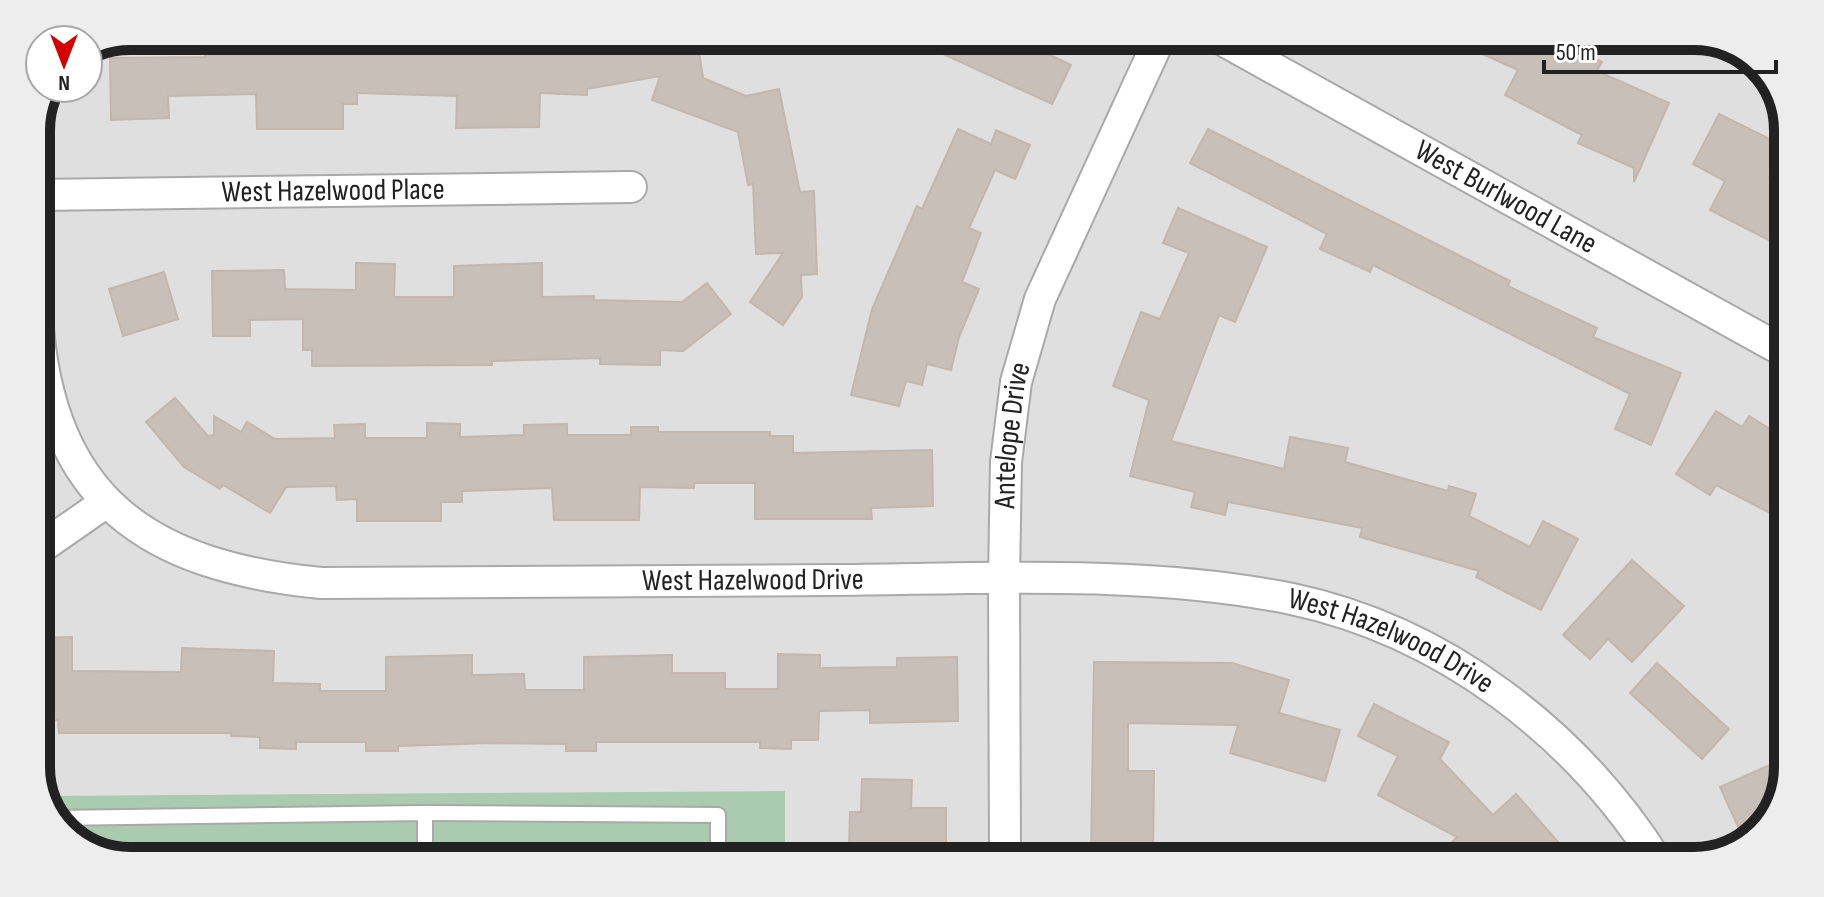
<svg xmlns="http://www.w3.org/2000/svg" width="1824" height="897" font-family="'Sofia Sans Condensed',sans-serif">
  <rect width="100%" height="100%" fill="#f2efe9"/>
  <polygon fill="#e0dfdf" points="130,36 1735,45 1772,77 1788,124 1779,808 1746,845 1695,861 89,852 52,820 36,774 36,124 53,88 88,88 88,53"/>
  <polygon fill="#aacbaf" points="785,791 785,856 89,852 52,820 44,796"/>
  <g fill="#c7bfb8" stroke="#c4b6ab" stroke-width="2">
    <polygon points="324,37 364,37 364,45 434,45 434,38 520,43 520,38 697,39 703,78 746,96 779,89 800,192 814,191 817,274 801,275 802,297 783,325 750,302 783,253 756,254 753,184 748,185 738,132 652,100 660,76 587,89 587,95 540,93 539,127 456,128 457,96 357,93 357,104 343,104 343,129 257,129 256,94 168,96 169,118 111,120 110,58 205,57 205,45 324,42"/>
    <polygon points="915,41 1021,41 1071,65 1052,104"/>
    <polygon points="1460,44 1568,44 1602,62 1597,71 1669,103 1634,182 1634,168 1578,143 1582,135 1505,95 1518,70"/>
    <polygon points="1719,114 1784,146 1769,177 1787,186 1786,249 1710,210 1725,181 1693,164"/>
    <polygon points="958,129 991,144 996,130 1030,145 1015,179 995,170 969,228 981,233 962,282 979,289 959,337 951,370 927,364 922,385 906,381 899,406 851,395 872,309 917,206 922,209"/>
    <polygon points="1208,129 1510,281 1508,286 1597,328 1593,337 1681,373 1651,445 1615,429 1630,394 1373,265 1370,272 1320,249 1327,234 1190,163"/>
    <polygon points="1178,208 1267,247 1235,322 1219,315 1171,441 1284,469 1290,437 1348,448 1345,462 1448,491 1449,486 1476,494 1469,516 1530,547 1543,521 1578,539 1541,610 1476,577 1479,571 1360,537 1362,528 1228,502 1225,515 1191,507 1195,492 1130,476 1149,400 1113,386 1141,312 1160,319 1189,253 1163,243"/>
    <polygon points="356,263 395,264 394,297 454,297 454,266 542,263 542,297 594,296 594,300 682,302 707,283 731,314 683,351 660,350 660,365 600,364 600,358 492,361 492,365 312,366 312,350 303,350 303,319 250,320 250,336 213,336 212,271 284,270 285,289 356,290"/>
    <polygon points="164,272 178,319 123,336 109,289"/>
    <polygon points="175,398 208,436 214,435 214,416 241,432 247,422 275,439 335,438 334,425 365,424 365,438 427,438 427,423 460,424 460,437 524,435 524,425 567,424 567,435 631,435 631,427 658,427 658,432 770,432 770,436 793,436 793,453 932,450 933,506 871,508 872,519 755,519 755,483 694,483 694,488 640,487 639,520 554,520 552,488 462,491 462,502 441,502 441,521 357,521 357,499 337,500 336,486 286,487 270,513 223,485 220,489 184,467 146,422"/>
    <polygon points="1716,411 1742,427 1749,416 1777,433 1773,440 1783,446 1783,503 1776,516 1716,485 1710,495 1676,474"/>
    <polygon points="1632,560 1684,606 1632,662 1608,639 1590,659 1563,635"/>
    <polygon points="72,637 72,671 181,672 182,648 274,651 273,683 320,684 320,691 386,691 386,657 472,655 472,675 524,674 525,690 584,690 584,657 672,655 672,673 725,673 725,689 778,689 778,654 820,655 820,668 897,667 897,658 957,657 958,721 870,723 870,710 819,711 818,740 791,740 791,749 760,748 760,742 596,742 596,751 566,751 566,744 493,743 398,746 398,751 366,751 366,742 296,742 296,749 260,748 260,737 231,736 231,733 59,733 58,720 36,720 36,638"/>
    <polygon points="1094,662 1232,663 1289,680 1279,713 1340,730 1325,781 1230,753 1238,725 1128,723 1128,771 1154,771 1153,858 1091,857"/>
    <polygon points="1657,663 1729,729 1702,759 1630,693"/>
    <polygon points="1374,704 1449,742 1440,759 1493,815 1516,794 1574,860 1458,860 1446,848 1457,837 1378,795 1398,756 1358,736"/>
    <polygon points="1779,761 1779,808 1738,827 1720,787"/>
    <polygon points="862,779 912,780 911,808 946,808 946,857 860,856 860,850 849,850 850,812 861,812"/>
  </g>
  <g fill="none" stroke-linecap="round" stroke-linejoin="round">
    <defs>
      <g id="service">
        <polyline points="425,813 718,815 718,855"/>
        <polyline points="52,818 425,813 425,854"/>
      </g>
      <g id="minor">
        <path id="s1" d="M1226,42l559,310"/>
        <path id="s2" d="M36,184c1,44 -2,89 1,133 13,184 111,249 284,266 171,-1 341,-2 511,-3 148,-1 315,-11 460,19 151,32 283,133 365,262"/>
        <path id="s3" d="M37,195l594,-8"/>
        <polyline points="36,551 105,503"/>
        <path id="s4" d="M1005,857l-1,-278 2,-117 10,-80 24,-83 118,-257"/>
      </g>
    </defs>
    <use href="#service" stroke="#a9a9a9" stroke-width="18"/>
    <use href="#minor" stroke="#a9a9a9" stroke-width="34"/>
    <use href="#service" stroke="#fff" stroke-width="14"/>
    <use href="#minor" stroke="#fff" stroke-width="30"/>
  </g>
  <g text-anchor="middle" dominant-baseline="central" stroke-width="6" stroke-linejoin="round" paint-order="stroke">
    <g font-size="30" fill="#222" stroke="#fff">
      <text stroke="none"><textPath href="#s3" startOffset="296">West Hazelwood Place</textPath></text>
      <text stroke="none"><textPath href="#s1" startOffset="320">West Burlwood Lane</textPath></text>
      <text stroke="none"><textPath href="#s4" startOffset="422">Antelope Drive</textPath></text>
      <text stroke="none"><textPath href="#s2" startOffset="1000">West Hazelwood Drive</textPath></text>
      <text stroke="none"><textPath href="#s2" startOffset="1648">West Hazelwood Drive</textPath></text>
    </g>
  </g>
  <path d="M0 0H1824V897H0ZM130 50H1694A80 80 0 0 1 1774 130V767A80 80 0 0 1 1694 847H130A80 80 0 0 1 50 767V130A80 80 0 0 1 130 50Z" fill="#ededed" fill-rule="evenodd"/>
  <path fill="none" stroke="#222" stroke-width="10" d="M130 50H1694A80 80 0 0 1 1774 130V767A80 80 0 0 1 1694 847H130A80 80 0 0 1 50 767V130A80 80 0 0 1 130 50Z"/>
  <g transform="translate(64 64) rotate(180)"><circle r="38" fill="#ffffff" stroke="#a7a7a7" stroke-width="2"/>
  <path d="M0-6L14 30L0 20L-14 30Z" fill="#d40000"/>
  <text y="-12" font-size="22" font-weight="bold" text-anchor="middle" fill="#222222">N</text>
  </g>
  <path d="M1544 60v12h232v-12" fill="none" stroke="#222222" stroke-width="4"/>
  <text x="1556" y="60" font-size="24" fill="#222222" stroke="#ffffff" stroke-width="6" paint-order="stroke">50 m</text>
</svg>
